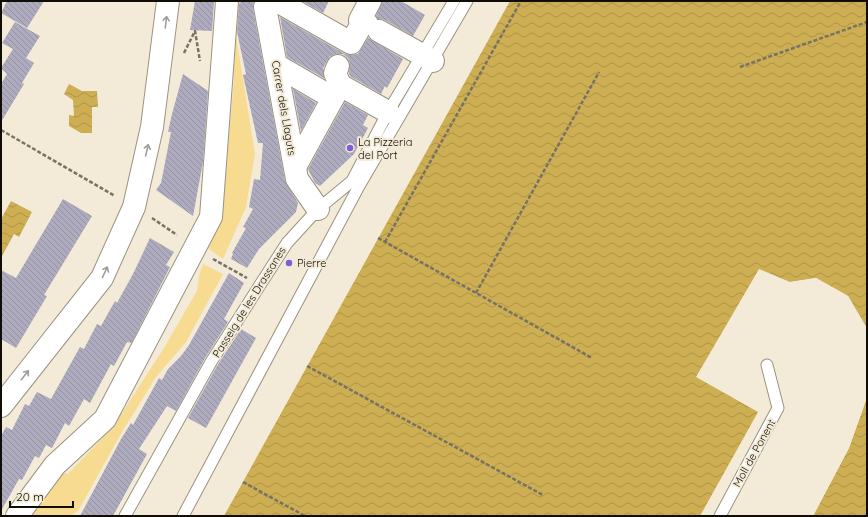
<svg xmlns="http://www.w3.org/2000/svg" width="868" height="517" font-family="Quicksand,sans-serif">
  <defs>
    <pattern id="water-waves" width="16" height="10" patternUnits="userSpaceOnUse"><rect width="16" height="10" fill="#cdae52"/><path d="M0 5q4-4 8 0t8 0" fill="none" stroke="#af9446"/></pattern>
    <pattern id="building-back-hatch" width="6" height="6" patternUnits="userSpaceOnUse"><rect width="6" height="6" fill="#aeabbe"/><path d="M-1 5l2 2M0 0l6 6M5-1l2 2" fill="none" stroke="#9492a2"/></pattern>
  </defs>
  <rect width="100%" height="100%" fill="#f3ebd7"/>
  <g fill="#f6db90">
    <polygon points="236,1 240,1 236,36 255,154 246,207 223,259 205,246 222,219 234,79 231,26"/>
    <polygon points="203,264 223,274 186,342 156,377 122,432 78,511 71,516 31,516 58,472 68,474 113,427 164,348 197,291 199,275"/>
  </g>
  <g fill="url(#water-waves)">
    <polygon points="510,1 867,1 867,328 848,296 816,278 790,282 759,269 696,377 758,412 700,516 224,516"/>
    <polygon points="69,84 82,91 97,91 98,107 92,107 92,133 81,133 69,126 69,115 74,116 73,100 64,94"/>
    <polygon points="11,201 32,212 19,237 14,234 1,258 1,219"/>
    <polygon points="867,398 867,516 813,516 849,448"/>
  </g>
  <g fill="#f3ebd7">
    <polygon points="816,278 848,296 867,330 847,297 815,280 791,284 790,282"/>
    <polygon points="867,396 849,448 813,516 811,516 848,447"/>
  </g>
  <g fill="url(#building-back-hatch)">
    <polygon points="7,1 44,1 27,28 1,13"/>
    <polygon points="195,1 214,1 212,31 190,30"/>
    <polygon points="242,1 254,1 253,9 285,181 298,203 296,212 259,249 247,268 231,259 233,254 232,253 246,228 243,227 253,209 249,207 254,179 260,180 263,143 258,143 243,75 246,74 237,32 239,4"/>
    <polygon points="302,1 329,1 323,13"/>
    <polygon points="382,1 401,1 425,15 413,36 385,20 378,19 376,16"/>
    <polygon points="280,17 345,54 351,55 358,54 368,38 403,59 387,88 385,86 381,94 350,76 349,73 350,64 348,58 343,54 336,54 330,56 323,68 324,78 287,57"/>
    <polygon points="15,22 40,36 26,58 34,63 22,83 24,84 1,122 1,84 7,74 1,68 13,49 2,43"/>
    <polygon points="183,74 208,91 203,162 193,216 156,190 161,183 171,132 168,132 172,114"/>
    <polygon points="293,89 316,103 301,131"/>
    <polygon points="345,102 368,115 363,125 368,128 354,154 320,186 315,183 308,169"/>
    <polygon points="63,199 92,216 44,295 47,296 16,348 1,339 1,270 16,278"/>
    <polygon points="150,238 174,252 166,265 170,267 132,342 131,343 127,342 114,366 111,364 90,403 84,399 69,426 65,423 52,448 46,445 39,458 35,456 22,480 19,479 1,511 1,436 6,427 12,430 25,404 29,406 37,392 51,399 80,347 84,349 97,324 101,326 115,301 117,303 133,274"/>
    <polygon points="229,273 244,283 224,319 228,322 205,358 176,411 167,406 139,449 147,454 113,516 80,516 121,439 131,423 133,425 159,378 162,380 168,369 181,356 189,345"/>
    <polygon points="241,329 256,338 206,428 188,418 217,366"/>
  </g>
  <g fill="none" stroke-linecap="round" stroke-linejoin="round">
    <defs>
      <g id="lane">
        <polyline points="125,516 211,362 260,285 287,243 318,209 352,181 388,112 454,1"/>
        <polyline points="183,516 359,186 467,1"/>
        <polyline points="720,516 778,408 767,365"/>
      </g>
      <g id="street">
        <polyline points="267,1 265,7 297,179 318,209"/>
        <polyline points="277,1 351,43 363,22"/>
        <polyline points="367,24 360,20 370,1"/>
        <polyline points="379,31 433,61"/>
        <polyline points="276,65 333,98 340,85 388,112"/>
        <polyline points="338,66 335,73 340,85"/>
        <polyline points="295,167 333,98"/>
        <polyline points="1,406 102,278 134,207 152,127 168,1"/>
        <polyline points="17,516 55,465 105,419 211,217 227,1"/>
      </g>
    </defs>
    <use href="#lane" stroke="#9a9381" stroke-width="13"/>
    <use href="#street" stroke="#9a9381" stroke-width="24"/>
    <g stroke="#777265" stroke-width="2.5" stroke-dasharray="4 2" stroke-linecap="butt">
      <polyline points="184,53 195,31 200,61"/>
      <polyline points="740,67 867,22"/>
      <polyline points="1,130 115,196"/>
      <polyline points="152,218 177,235"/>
      <polyline points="378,238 592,358"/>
      <polyline points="385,242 521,1"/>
      <polyline points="213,259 247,278"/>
      <polyline points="476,293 599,72"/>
      <polyline points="307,366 543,495"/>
      <polyline points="243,482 305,516"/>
    </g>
    <use href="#lane" stroke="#fff" stroke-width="11"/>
    <use href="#street" stroke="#fff" stroke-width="22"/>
  </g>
  <defs><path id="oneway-shaft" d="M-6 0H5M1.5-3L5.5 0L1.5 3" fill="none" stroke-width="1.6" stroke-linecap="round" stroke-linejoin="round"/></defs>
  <g stroke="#9f9e9b">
    <use href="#oneway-shaft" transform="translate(166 22) rotate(-83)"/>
    <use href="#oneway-shaft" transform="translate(147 150) rotate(-77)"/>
    <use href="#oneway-shaft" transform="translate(105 272) rotate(-65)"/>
    <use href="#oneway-shaft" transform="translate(25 375) rotate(-52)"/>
  </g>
  <g fill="#7f5dd8" stroke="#f3ebd7" stroke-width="1.5">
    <circle cx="350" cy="148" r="4"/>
    <circle cx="289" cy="263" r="4"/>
  </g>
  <g text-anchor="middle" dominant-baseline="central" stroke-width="4" stroke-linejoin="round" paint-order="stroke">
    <g font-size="11" fill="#0f0d06" stroke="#f3ebd7">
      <text transform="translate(284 108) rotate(80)">Carrer dels Llaguts</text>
      <text transform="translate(249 302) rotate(-58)">Passeig de les Drassanes</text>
      <text transform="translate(754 453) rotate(-61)">Moll de Ponent</text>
    </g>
    <g font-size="11" fill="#0f0d06" stroke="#f3ebd7" text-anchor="start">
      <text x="358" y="142">La Pizzeria<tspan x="358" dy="13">del Port</tspan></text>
      <text x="297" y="263">Pierre</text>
    </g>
  </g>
  <rect width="868" height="517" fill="none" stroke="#0f0d06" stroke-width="4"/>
  <path d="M10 501v6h63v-6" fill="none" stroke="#0f0d06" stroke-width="2"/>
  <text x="16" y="501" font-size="12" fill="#0f0d06" stroke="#f3ebd7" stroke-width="3" paint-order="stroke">20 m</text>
</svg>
